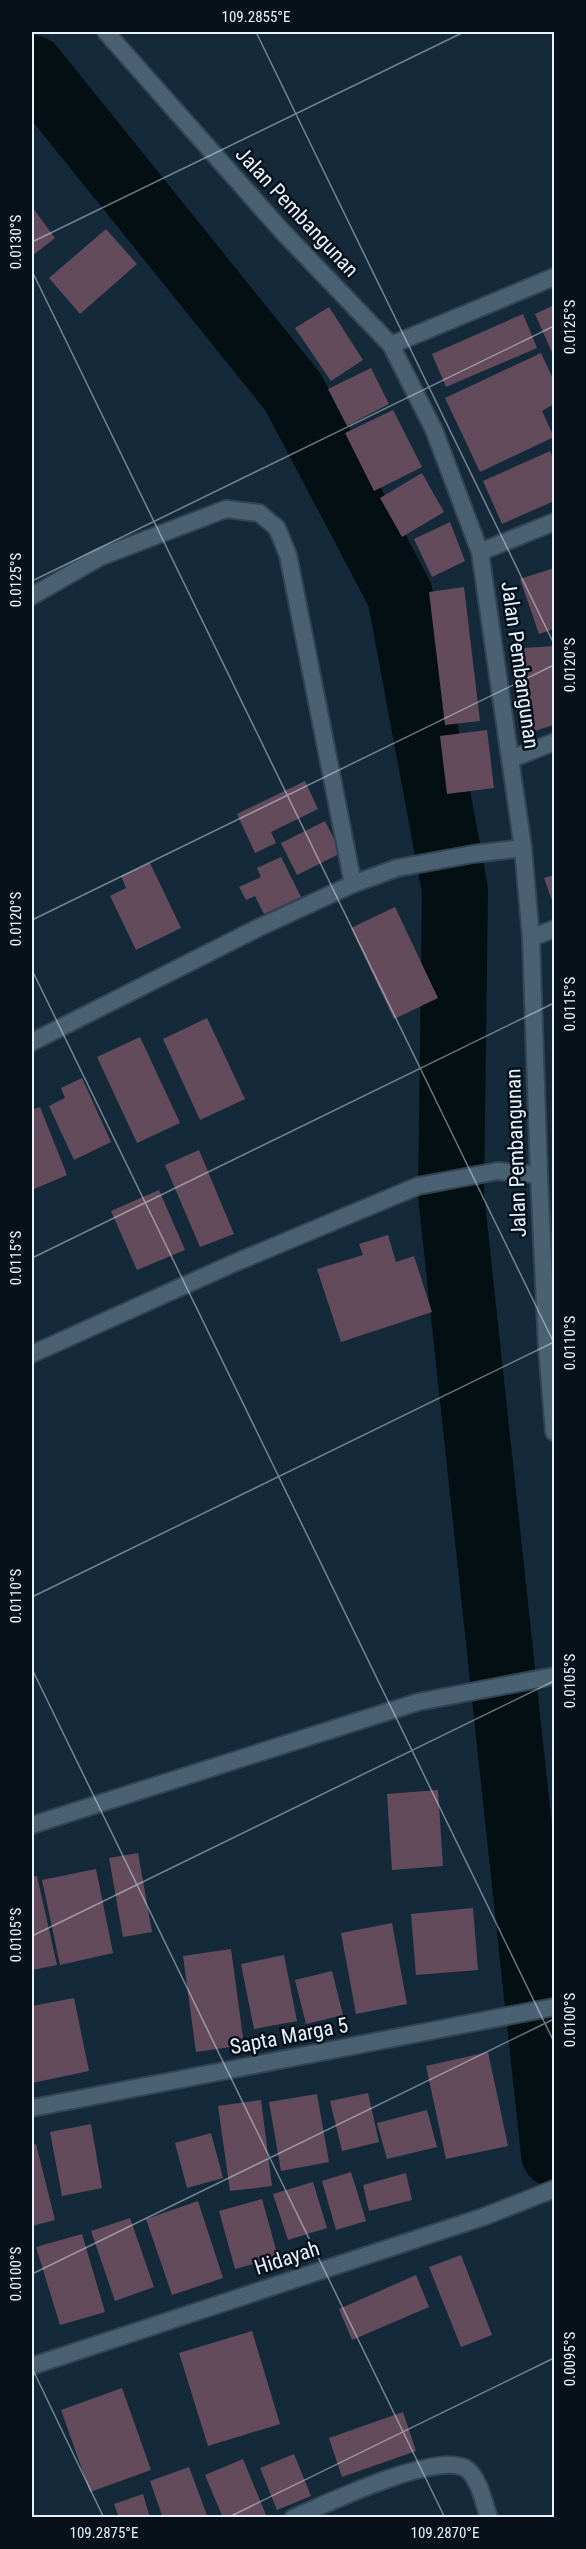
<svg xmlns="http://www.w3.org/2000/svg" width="586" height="2549" font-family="'Roboto Condensed',sans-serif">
  <rect width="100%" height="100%" fill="#142a3b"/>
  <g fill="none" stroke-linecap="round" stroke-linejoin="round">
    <polyline stroke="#040f13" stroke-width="66" points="32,68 293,392 400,595 455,890 451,1195 554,2154"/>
  </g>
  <g fill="#644b5c">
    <polygon points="32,207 55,238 32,256"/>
    <polygon points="106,229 137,264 80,314 49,278"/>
    <polygon points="554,305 554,357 535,314"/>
    <polygon points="329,307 363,360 331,381 295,328"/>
    <polygon points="523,314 537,348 446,387 432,354"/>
    <polygon points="541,353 554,381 554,404 542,411 554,437 480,472 445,398"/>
    <polygon points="371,368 389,404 347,426 328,389"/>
    <polygon points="393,410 422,467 374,491 345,433"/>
    <polygon points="550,451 554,460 554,501 502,524 483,481"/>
    <polygon points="422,473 444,512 402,537 380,498"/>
    <polygon points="450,522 465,561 432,577 414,539"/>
    <polygon points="554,568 554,629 539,634 520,579"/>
    <polygon points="464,587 480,721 445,725 429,592"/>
    <polygon points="554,646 554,725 534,731 524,648"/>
    <polygon points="487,730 494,788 447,794 440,736"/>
    <polygon points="305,781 318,809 271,832 276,843 255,853 237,814"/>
    <polygon points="325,821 341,853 297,875 281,843"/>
    <polygon points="281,857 301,897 264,914 255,896 246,900 239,887 261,877 257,868"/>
    <polygon points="150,863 181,928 136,950 110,896 126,888 121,876"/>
    <polygon points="554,875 554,906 544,878"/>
    <polygon points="395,907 438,998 394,1019 351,928"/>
    <polygon points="207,1018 245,1099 200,1120 163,1039"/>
    <polygon points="140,1037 180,1123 137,1143 97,1057"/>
    <polygon points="82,1078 111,1142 74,1160 49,1106 65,1098 61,1088"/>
    <polygon points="40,1107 67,1175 32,1190 32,1110"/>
    <polygon points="199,1150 234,1234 200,1247 165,1165"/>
    <polygon points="159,1190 185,1250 137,1270 111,1211"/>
    <polygon points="388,1235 396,1262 414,1256 432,1312 341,1342 317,1269 363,1255 359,1244"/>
    <polygon points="438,1790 443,1866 392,1870 387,1794"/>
    <polygon points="138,1853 152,1932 123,1937 109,1858"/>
    <polygon points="96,1869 113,1953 60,1965 42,1880"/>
    <polygon points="37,1876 57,1965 32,1970 32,1877"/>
    <polygon points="473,1908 478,1970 416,1975 411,1914"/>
    <polygon points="392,1923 407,2004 356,2014 341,1933"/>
    <polygon points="231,1949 244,2045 196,2052 183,1956"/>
    <polygon points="284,1955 297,2021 254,2029 241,1964"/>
    <polygon points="332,1971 343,2015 306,2024 295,1980"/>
    <polygon points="74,1998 89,2071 32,2083 32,2006"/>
    <polygon points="488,2052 508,2146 446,2159 426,2066"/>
    <polygon points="368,2093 379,2142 342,2151 330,2101"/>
    <polygon points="317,2094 329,2162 281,2171 269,2102"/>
    <polygon points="261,2100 272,2186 230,2191 218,2106"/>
    <polygon points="427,2110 437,2147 387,2159 377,2123"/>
    <polygon points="91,2124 102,2188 62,2196 50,2132"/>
    <polygon points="211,2133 223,2178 187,2188 175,2143"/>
    <polygon points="36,2144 55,2220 32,2226 32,2145"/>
    <polygon points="351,2172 366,2221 336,2230 322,2181"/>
    <polygon points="406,2173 412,2200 369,2211 363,2185"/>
    <polygon points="313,2182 327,2228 288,2240 273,2194"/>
    <polygon points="262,2199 278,2257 235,2269 219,2211"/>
    <polygon points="198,2201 223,2278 172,2295 146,2219"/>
    <polygon points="130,2218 154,2287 115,2301 91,2231"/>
    <polygon points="82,2234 105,2312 60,2325 36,2247"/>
    <polygon points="461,2255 492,2335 461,2347 429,2267"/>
    <polygon points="416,2275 429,2307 352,2340 339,2309"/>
    <polygon points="252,2331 280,2424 208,2446 179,2353"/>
    <polygon points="122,2388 151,2470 90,2492 61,2410"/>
    <polygon points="403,2412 416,2451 342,2477 329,2438"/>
    <polygon points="294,2454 311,2496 277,2510 260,2468"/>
    <polygon points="243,2459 266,2515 261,2518 223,2518 205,2475"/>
    <polygon points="189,2467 208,2518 163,2518 150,2481"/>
    <polygon points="143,2494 150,2518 119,2518 114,2504"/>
  </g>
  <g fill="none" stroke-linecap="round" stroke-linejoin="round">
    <defs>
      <g id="minor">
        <polyline points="106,32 282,231 391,345 434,430 480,552 523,848 531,938 539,1175 547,1348 554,1432"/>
        <polyline points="391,345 554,277"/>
        <polyline points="480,552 554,522"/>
        <polyline points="32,596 100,557 226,509 259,513 277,528 288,555 353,884"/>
        <polyline points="511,759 554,742"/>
        <polyline points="531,938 554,929"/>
        <polyline points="32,1042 258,928 353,884 397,868 473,854 523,848"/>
        <polyline points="32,1354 232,1264 418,1186 498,1171 539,1175"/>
        <polyline points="32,1825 418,1702 554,1676"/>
        <polyline points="32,2108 554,2007"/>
        <polyline points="32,2366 483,2217 554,2189"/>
        <path d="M293,2518c33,-14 141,-66 172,-50 14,8 19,36 24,50"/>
      </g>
    </defs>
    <use href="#minor" stroke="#334452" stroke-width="20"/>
    <use href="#minor" stroke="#4a6174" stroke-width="16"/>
  </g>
  <path fill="none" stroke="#e6f3fe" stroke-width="1.5" stroke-opacity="0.45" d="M256,32l298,612M32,242l432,-210M32,271l522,1072M32,581l522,-255M32,920l522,-255M32,970l522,1072M32,1258l522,-255M32,1597l522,-255M32,1669l413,849M32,1936l522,-255M32,2274l522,-255M32,2368l72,150M227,2518l327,-160"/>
  <g text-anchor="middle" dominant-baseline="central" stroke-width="5" stroke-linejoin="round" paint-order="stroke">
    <g font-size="21" fill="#e6f3fe" stroke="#081119">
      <text transform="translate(297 212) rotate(47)">Jalan Pembangunan</text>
      <text transform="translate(520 665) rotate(82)">Jalan Pembangunan</text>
      <text transform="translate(516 1153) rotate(-92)">Jalan Pembangunan</text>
      <text transform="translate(289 2036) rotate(-11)">Sapta Marga 5</text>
      <text transform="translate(287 2258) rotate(-18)">Hidayah</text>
    </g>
  </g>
  <rect width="586" height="2549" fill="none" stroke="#081119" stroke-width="66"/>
  <rect x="33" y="33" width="520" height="2483" fill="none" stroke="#e6f3fe" stroke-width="2"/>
  <g font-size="15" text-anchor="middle" fill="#e6f3fe">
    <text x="256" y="22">109.2855°E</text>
    <text transform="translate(16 242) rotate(-90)" y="5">0.0130°S</text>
    <text transform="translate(570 327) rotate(-90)" y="5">0.0125°S</text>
    <text transform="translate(16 580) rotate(-90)" y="5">0.0125°S</text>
    <text transform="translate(570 665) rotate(-90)" y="5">0.0120°S</text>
    <text transform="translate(16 919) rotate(-90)" y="5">0.0120°S</text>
    <text transform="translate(570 1004) rotate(-90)" y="5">0.0115°S</text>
    <text transform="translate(16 1258) rotate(-90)" y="5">0.0115°S</text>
    <text transform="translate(570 1343) rotate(-90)" y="5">0.0110°S</text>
    <text transform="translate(16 1596) rotate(-90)" y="5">0.0110°S</text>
    <text transform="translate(570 1681) rotate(-90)" y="5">0.0105°S</text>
    <text transform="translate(16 1935) rotate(-90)" y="5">0.0105°S</text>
    <text transform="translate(570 2020) rotate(-90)" y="5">0.0100°S</text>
    <text transform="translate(16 2274) rotate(-90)" y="5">0.0100°S</text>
    <text transform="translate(570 2359) rotate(-90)" y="5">0.0095°S</text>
    <text x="104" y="2538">109.2875°E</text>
    <text x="445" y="2538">109.2870°E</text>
  </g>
</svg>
